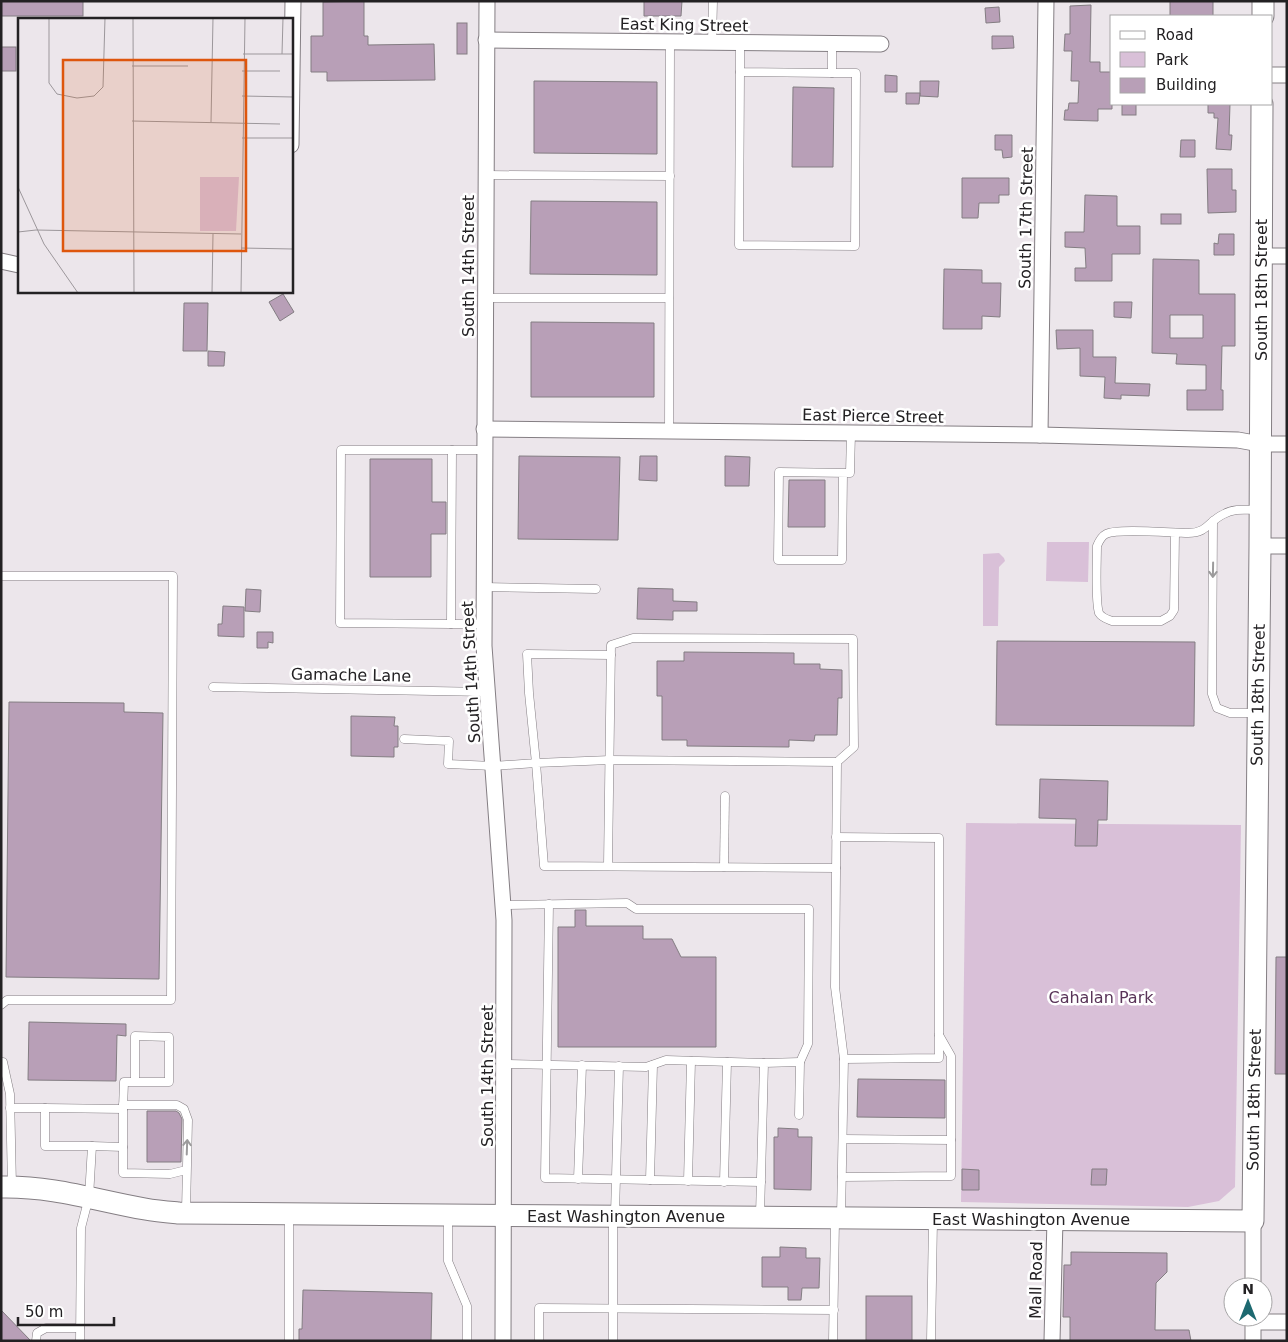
<svg xmlns="http://www.w3.org/2000/svg" width="1288" height="1342" font-family="'DejaVu Sans',sans-serif">
  <rect width="100%" height="100%" fill="#ece6eb"/>
  <g fill="#d9c0d8">
    <polygon points="1047,542 1089,542 1088,582 1046,581"/>
    <polygon points="999,553 1004,558 1005,561 999,567 998,626 983,626 983,554"/>
    <polygon points="966,823 1241,825 1235,1187 1219,1201 1188,1207 961,1202"/>
  </g>
  <g fill="#b89fb7" stroke="#837d82" fill-rule="evenodd">
    <rect x="1" y="1" width="82" height="15"/>
    <polygon points="364,1 364,36 368,36 368,45 434,44 435,80 327,81 327,72 311,72 311,36 323,36 323,2"/>
    <polygon points="644,1 682,1 681,16 644,16"/>
    <rect x="1170" y="1" width="43" height="15"/>
    <polygon points="1091,5 1090,62 1100,62 1100,72 1112,72 1112,109 1098,109 1098,121 1064,120 1065,110 1068,110 1069,103 1078,103 1079,81 1071,81 1072,51 1064,51 1065,34 1070,34 1070,6"/>
    <polygon points="999,7 1000,22 986,23 985,8"/>
    <rect x="457" y="23" width="10" height="31"/>
    <polygon points="992,36 1013,36 1014,48 992,49"/>
    <rect x="1" y="47" width="15" height="24"/>
    <polygon points="885,75 897,76 897,92 885,92"/>
    <polygon points="534,81 657,82 657,154 534,153"/>
    <polygon points="920,81 939,81 938,97 920,96"/>
    <polygon points="793,87 834,88 833,167 792,167"/>
    <polygon points="906,93 920,93 919,104 906,104"/>
    <rect x="1122" y="104" width="14" height="11"/>
    <polygon points="1208,104 1230,104 1229,135 1232,135 1231,150 1216,149 1218,118 1214,118 1214,113 1208,113"/>
    <polygon points="995,135 1012,135 1012,157 1003,158 1002,150 995,150"/>
    <polygon points="1181,140 1195,140 1195,157 1180,157"/>
    <polygon points="1207,169 1232,169 1232,190 1236,190 1236,212 1208,213"/>
    <polygon points="962,178 1009,178 1009,195 999,195 999,203 979,203 978,218 962,218"/>
    <polygon points="1085,195 1117,196 1117,226 1140,226 1140,254 1112,254 1112,281 1075,281 1075,268 1086,268 1085,248 1065,247 1065,232 1084,232"/>
    <polygon points="531,201 657,202 657,275 530,274"/>
    <rect x="1161" y="214" width="20" height="10"/>
    <polygon points="1219,234 1234,234 1234,255 1214,255 1214,243 1218,244"/>
    <path d="M1153,259l46,1v34h36v52h-13l-1,44h2v20h-36v-20h19v-25l-30,-1 1,-10 -25,-1zM1170,315h33v23h-33z"/>
    <polygon points="944,269 982,270 982,283 1001,283 1000,317 982,316 982,329 943,329"/>
    <polygon points="283,294 294,312 280,321 269,302"/>
    <polygon points="1114,302 1132,302 1131,318 1114,317"/>
    <polygon points="184,303 208,303 207,351 183,351"/>
    <polygon points="531,322 654,323 654,397 531,397"/>
    <polygon points="1056,330 1093,330 1093,357 1116,357 1115,383 1150,384 1149,396 1121,395 1121,399 1104,398 1105,377 1080,376 1080,348 1057,349"/>
    <polygon points="208,351 225,352 224,366 208,366"/>
    <polygon points="519,456 620,457 618,540 518,539"/>
    <polygon points="640,456 657,456 657,481 639,480"/>
    <polygon points="725,456 750,457 749,486 725,486"/>
    <polygon points="370,459 432,459 432,502 446,502 446,534 431,534 431,577 370,577"/>
    <polygon points="789,480 825,480 825,527 788,527"/>
    <polygon points="638,588 673,589 673,601 697,602 697,611 673,611 673,620 637,619"/>
    <polygon points="246,589 261,590 260,612 245,611"/>
    <polygon points="223,606 244,607 244,637 218,636 218,624 222,624"/>
    <polygon points="257,632 273,632 273,643 268,642 268,648 257,648"/>
    <polygon points="997,641 1195,642 1194,726 996,725"/>
    <polygon points="684,652 794,653 794,664 820,664 820,669 842,670 842,698 838,698 837,735 815,735 814,741 789,740 789,747 687,746 687,740 662,740 662,696 657,696 657,661 684,661"/>
    <polygon points="9,702 124,703 124,712 163,713 159,979 6,977"/>
    <polygon points="351,716 395,717 394,726 398,726 398,747 394,747 394,757 351,756"/>
    <polygon points="1040,779 1108,781 1107,820 1098,820 1097,846 1075,846 1076,819 1039,818"/>
    <polygon points="575,910 586,910 586,926 643,926 643,939 672,939 681,957 716,957 716,1047 558,1047 558,927 575,927"/>
    <polygon points="1276,957 1287,957 1287,1074 1275,1074"/>
    <polygon points="29,1022 126,1024 126,1036 117,1035 116,1081 28,1080"/>
    <polygon points="858,1079 945,1080 945,1118 857,1117"/>
    <polygon points="147,1111 176,1111 179,1113 182,1119 181,1162 147,1162"/>
    <polygon points="778,1128 798,1129 798,1137 812,1137 811,1190 774,1189 774,1137 778,1137"/>
    <polygon points="962,1169 979,1170 979,1190 962,1190"/>
    <polygon points="1092,1169 1107,1169 1106,1185 1091,1185"/>
    <polygon points="780,1247 806,1248 806,1258 820,1258 819,1288 802,1288 801,1300 788,1300 788,1287 762,1287 762,1257 780,1257"/>
    <polygon points="1071,1252 1167,1253 1167,1272 1156,1283 1155,1330 1189,1330 1191,1341 1070,1341 1070,1317 1063,1317 1064,1265 1071,1265"/>
    <polygon points="303,1290 432,1293 431,1341 299,1341 299,1329 302,1329"/>
    <rect x="866" y="1296" width="46" height="45"/>
    <polygon points="1,1310 30,1340 30,1341 1,1341"/>
  </g>
  <g fill="none" stroke-linecap="round" stroke-linejoin="round">
    <defs>
      <g id="lane">
        <polyline points="712,42 713,1"/>
        <polyline points="740,43 740,72 832,73 832,44"/>
        <polyline points="740,72 739,245 855,246 856,73 832,73"/>
        <polyline points="486,175 670,176"/>
        <polyline points="485,298 669,298"/>
        <polyline points="669,431 670,42"/>
        <polyline points="484,450 452,450 451,624 484,624"/>
        <polyline points="843,473 842,560 778,560 779,472 850,473 851,433"/>
        <polyline points="1213,521 1212,694 1217,708 1230,713 1256,713"/>
        <path d="M1175,533l-1,77 -4,6 -9,5h-49c-5,-2 -10,-3 -13,-8 -4,-12 -2,-53 -2,-67 2,-5 5,-10 9,-12 11,-6 66,-1 82,-1 20,0 20,-12 36,-19 10,-6 22,-4 34,-4"/>
        <polyline points="1,576 173,576 171,1000 7,1000 1,1005"/>
        <polyline points="484,587 596,589"/>
        <polyline points="451,624 340,623 341,450 452,450"/>
        <polyline points="213,687 488,692"/>
        <polyline points="404,739 449,741 448,764 493,766 536,763 529,693 527,654 611,655"/>
        <polyline points="836,837 939,838 939,1058 844,1059"/>
        <polyline points="608,866 611,645 633,638 853,639 854,747 837,762 835,987 844,1059 841,1217"/>
        <polyline points="724,867 725,796"/>
        <polyline points="836,868 544,866 536,763 610,760 837,762"/>
        <polyline points="549,904 545,1178 761,1182"/>
        <polyline points="503,905 627,903 636,909 809,909 808,1044 800,1062"/>
        <polyline points="1,1062 3,1062 10,1094 12,1186"/>
        <polyline points="504,1064 646,1067 666,1060 764,1063"/>
        <polyline points="123,1105 177,1105 184,1109 188,1120 186,1211"/>
        <polyline points="10,1108 45,1108 45,1146 92,1146 89,1197 81,1228 80,1341"/>
        <polyline points="45,1108 123,1109 124,1082 169,1082 169,1037 135,1036 135,1082"/>
        <polyline points="123,1109 123,1173 170,1174 186,1170"/>
        <polyline points="843,1139 951,1140"/>
        <polyline points="92,1146 123,1147"/>
        <polyline points="842,1177 951,1176 951,1056 939,1035"/>
        <polyline points="578,1179 582,1065"/>
        <polyline points="650,1180 653,1065"/>
        <polyline points="688,1181 691,1061"/>
        <polyline points="724,1182 727,1062"/>
        <polyline points="615,1214 619,1066"/>
        <polyline points="760,1215 764,1063 800,1062 799,1115"/>
        <polyline points="448,1217 448,1261 467,1306 467,1341"/>
        <polyline points="613,1218 613,1341"/>
        <polyline points="36,1341 37,1333 46,1328 80,1328"/>
        <polyline points="289,1341 289,1215"/>
        <polyline points="539,1341 539,1308 834,1310"/>
        <polyline points="833,1341 835,1220"/>
        <polyline points="931,1341 933,1220"/>
      </g>
      <g id="street">
        <polyline points="487,1 484,646 504,920 503,1341"/>
        <polyline points="486,40 881,44"/>
        <polyline points="1272,75 1287,75"/>
        <polyline points="291,145 293,1"/>
        <polyline points="1262,256 1287,256"/>
        <polyline points="1,261 19,265"/>
        <polyline points="484,429 1040,435 1238,440 1260,444 1287,444"/>
        <polyline points="1040,435 1046,1"/>
        <polyline points="1260,546 1287,546"/>
        <polyline points="1253,1221 1253,1287"/>
        <polyline points="1253,1322 1287,1322"/>
        <polyline points="1052,1341 1055,1219"/>
        <polyline points="1253,1341 1253,1317"/>
      </g>
      <g id="secondary">
        <polyline points="1263,16 1263,1"/>
        <path d="M1,1187c52,-1 94,13 144,22 11,2 23,3 34,4l1074,8 7,-675 2,-442"/>
      </g>
    </defs>
    <use href="#lane" stroke="#847e83" stroke-width="9"/>
    <use href="#street" stroke="#847e83" stroke-width="17"/>
    <use href="#secondary" stroke="#847e83" stroke-width="23"/>
    <use href="#lane" stroke="#fff" stroke-width="8"/>
    <use href="#street" stroke="#fff" stroke-width="15"/>
    <use href="#secondary" stroke="#fff" stroke-width="21"/>
  </g>
  <defs><path id="oneway-shaft" d="M-6 0H5M1.5-3L5.5 0L1.5 3" fill="none" stroke-width="1.6" stroke-linecap="round" stroke-linejoin="round" transform="scale(1.25)"/></defs>
  <g stroke="#9c9b9c">
    <use href="#oneway-shaft" transform="translate(1213 570) rotate(91)"/>
    <use href="#oneway-shaft" transform="translate(187 1147) rotate(-88)"/>
  </g>
  <g text-anchor="middle" dominant-baseline="central" stroke-width="5" stroke-linejoin="round" paint-order="stroke">
    <g font-size="16" fill="#232123" stroke="#fff">
      <text transform="translate(684 25) rotate(1)">East King Street</text>
      <text transform="translate(1026 218) rotate(-89)">South 17th Street</text>
      <text transform="translate(468 266) rotate(-90)">South 14th Street</text>
      <text transform="translate(1261 290) rotate(-90)">South 18th Street</text>
      <text transform="translate(873 416) rotate(1)">East Pierce Street</text>
      <text transform="translate(471 672) rotate(-93)">South 14th Street</text>
      <text transform="translate(351 675) rotate(1)">Gamache Lane</text>
      <text transform="translate(1258 695) rotate(-89)">South 18th Street</text>
      <text transform="translate(487 1076) rotate(-90)">South 14th Street</text>
      <text transform="translate(1254 1100) rotate(-89)">South 18th Street</text>
      <text x="626" y="1216">East Washington Avenue</text>
      <text x="1031" y="1219">East Washington Avenue</text>
      <text transform="translate(1036 1280) rotate(-89)">Mall Road</text>
    </g>
    <g font-size="16" fill="#593458" stroke="#fff">
      <text x="1101" y="997">Cahalan Park</text>
    </g>
  </g>
  <g transform="translate(18 18)">
    <rect width="275" height="275" fill="#ece6eb"/>
    <path d="M182,159h39l-3,54h-36z" fill="#d9c0d8"/>
    <path fill="none" stroke="#9c979b" stroke-width="1" d="M31,0v65l8,11 20,4 17,-2 9,-9 2,-69M115,0l1,275M225,36h50M264,36l1,-36M114,48h56M224,53h38M224,78l51,1M114,103l148,3M193,104l2,-104M224,120h51M0,169l26,57 34,49M18,212l205,4M0,214l18,-2M223,230l52,1M194,275l1,-59M223,275l4,-275"/>
    <path fill="#de560d" fill-opacity="0.15" stroke="#de560d" stroke-width="2.5" d="M45,42h183v191h-183z"/>
    <rect width="275" height="275" fill="none" stroke="#232123" stroke-width="2.5"/>
  </g>
  <rect width="1288" height="1342" fill="none" stroke="#232123" stroke-width="5"/>
  <rect x="1110" y="15" width="162" height="90" fill="#ffffff" stroke="#a7a6a7"/>
  <rect x="1120" y="31" width="25" height="8" fill="#ffffff" stroke="#a7a6a7"/>
  <text x="1156" y="40" font-size="15" fill="#232123">Road</text>
  <rect x="1120" y="52" width="25" height="15" fill="#d9c0d8" stroke="#a7a6a7"/>
  <text x="1156" y="65" font-size="15" fill="#232123">Park</text>
  <rect x="1120" y="78" width="25" height="15" fill="#b89fb7" stroke="#a7a6a7"/>
  <text x="1156" y="90" font-size="15" fill="#232123">Building</text>
  <g transform="translate(1248 1302)"><circle r="24" fill="#ffffff" stroke="#a7a6a7"/>
  <path d="M0-4L9 19L0 12L-9 19Z" fill="#1d6970"/>
  <text y="-8" font-size="14" font-weight="bold" text-anchor="middle" fill="#232123">N</text>
  </g>
  <path d="M18 1317v8h96v-8" fill="none" stroke="#232123" stroke-width="2.5"/>
  <text x="25" y="1317" font-size="15" fill="#232123" stroke="#ffffff" stroke-width="4" paint-order="stroke">50 m</text>
</svg>
